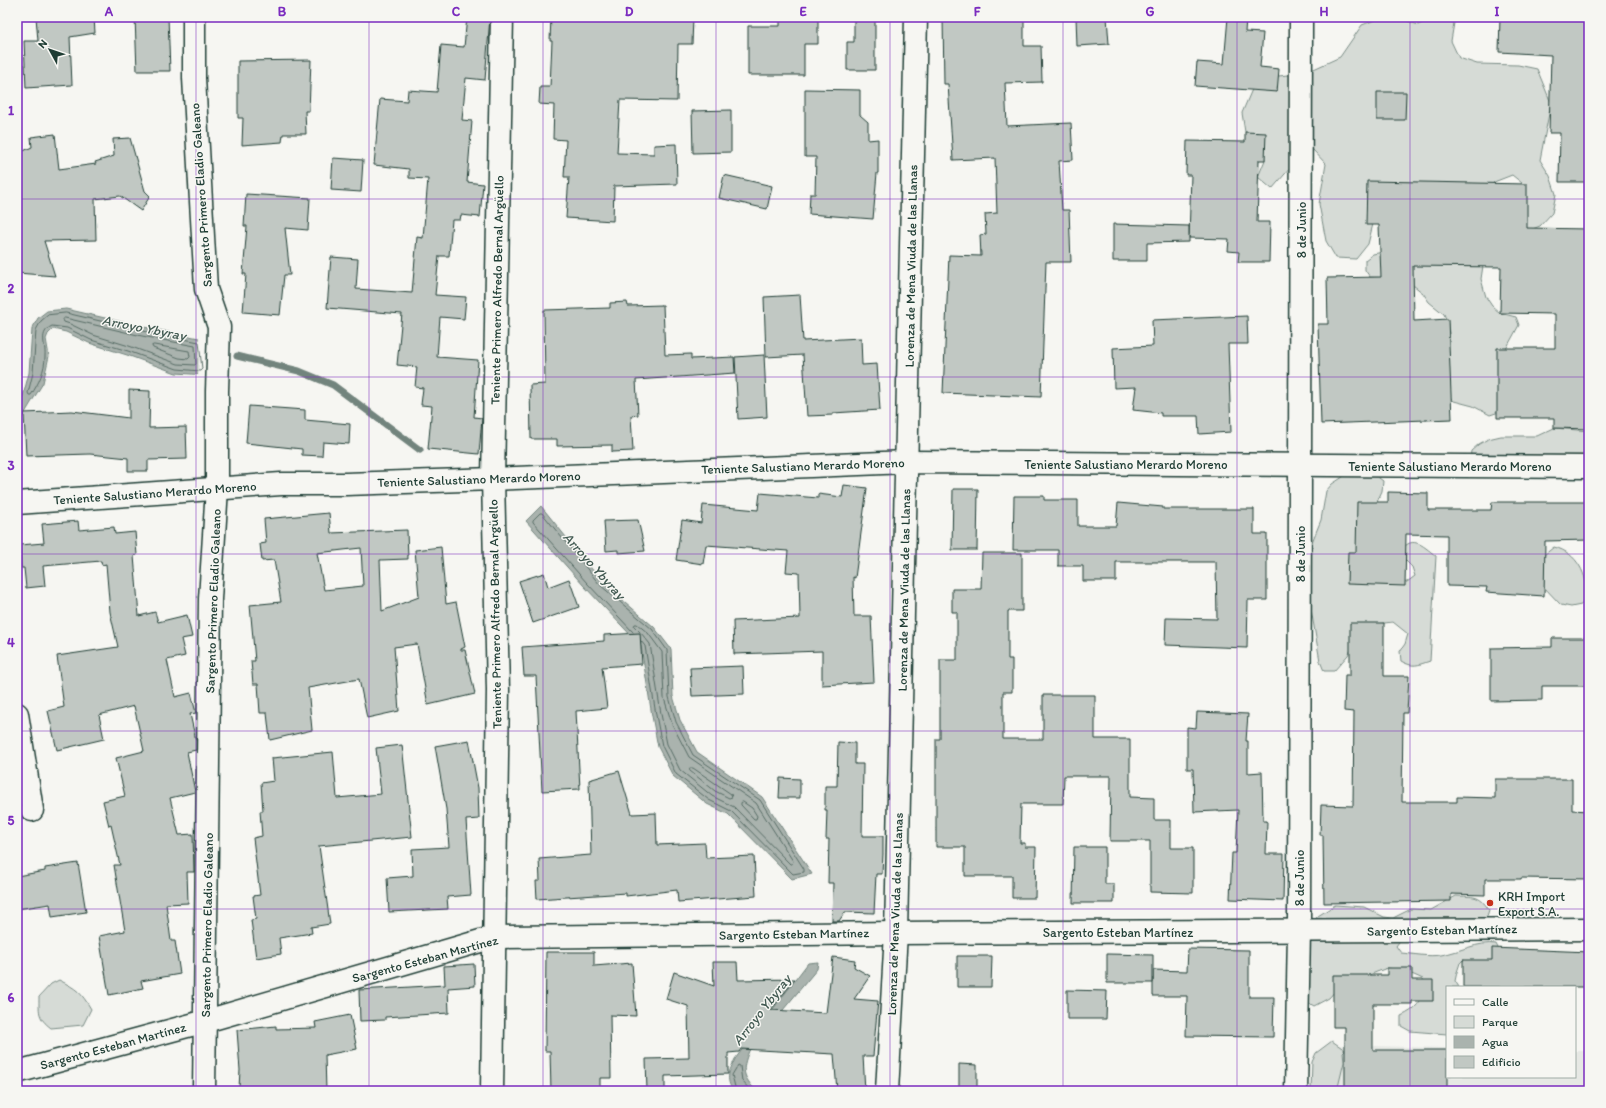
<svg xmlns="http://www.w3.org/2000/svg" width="1606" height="1108" font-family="Itim,sans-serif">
  <rect width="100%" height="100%" fill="#f6f6f2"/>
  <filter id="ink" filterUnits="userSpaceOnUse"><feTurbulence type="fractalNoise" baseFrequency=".025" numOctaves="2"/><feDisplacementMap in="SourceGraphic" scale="8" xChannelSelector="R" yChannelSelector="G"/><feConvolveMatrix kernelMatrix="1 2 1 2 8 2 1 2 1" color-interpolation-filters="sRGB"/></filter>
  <g filter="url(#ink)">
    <polygon fill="#e6e8e4" points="1330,1045 1447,1048 1447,1077 1575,1077 1575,1051 1589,1051 1589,1091 1328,1091"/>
    <g fill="#d6dbd6" stroke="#7a8c85">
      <polygon points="1435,17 1454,23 1451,41 1459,58 1477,64 1518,65 1537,69 1551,103 1540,160 1550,176 1556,194 1552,213 1540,226 1522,233 1524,204 1522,183 1512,175 1494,182 1483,196 1377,208 1368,244 1356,259 1336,258 1326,241 1319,204 1326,164 1313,150 1297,160 1272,189 1258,177 1265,160 1262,140 1245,132 1242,113 1253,87 1270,77 1305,73 1340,57 1362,25 1380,18 1400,18 1418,25"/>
      <polygon points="1383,252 1484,259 1481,279 1486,297 1492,306 1500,313 1516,317 1519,325 1506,349 1499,412 1490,415 1473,406 1454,401 1447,394 1446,364 1449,334 1448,324 1444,314 1429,302 1423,293 1408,281 1389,278 1370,277 1365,270 1365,260 1373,254"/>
      <polygon points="1554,428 1589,431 1589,458 1470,460 1471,451 1479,444 1488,439 1501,436 1537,436"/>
      <path d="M1357,468l18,7 8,6 -1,10 -17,37 32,56 10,-2 8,-6 -3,-9 -13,-13c12,-21 23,-9 37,2l-6,105c-12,4 -17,7 -29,0l-1,-10 5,-7 3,-10 -15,-12 -17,2 -17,10 -11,21 -14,16h-10l-4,-10 -9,-52 -11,-25 10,-37 11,-27 5,-29 6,-7z"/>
      <path d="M1554,547c24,6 33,28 34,50l-7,8 -10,2 -10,-2 -19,-20 -3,-26z"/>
      <path d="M1456,896c17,1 23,-2 33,14l-3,9 -84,19 -6,8 5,7c13,1 27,4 40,2 19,-3 37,-14 55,-11l4,8 -5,35 -23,-25 -9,-2 -3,3 -3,9 -2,9 4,6h-12v47l-37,-3 -9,-5v-10c16,-7 19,-14 26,-28l-4,-9 -9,-4 -17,-6 -10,-1 -18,7 -19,3 -8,5 -13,15 -15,8 -8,-5 -6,-18 12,-60 6,-7 17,-11 29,2 20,10 9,1 18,-9 20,1z"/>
      <path d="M59,980c18,9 22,12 32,29l-8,16 -32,3c-13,-10 -12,-15 -12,-31l12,-13z"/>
      <polygon points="1332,1041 1345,1050 1343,1052 1344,1062 1337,1091 1311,1091 1312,1062 1316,1053"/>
    </g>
    <g fill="#aab3ae" stroke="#72847d">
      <polygon points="66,309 144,327 204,339 206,375 176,373 127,355 89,343 66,332 53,329 48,334 46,339 49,356 43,383 17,426 17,405 23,396 29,373 32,329 38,318 47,311"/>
      <polygon points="541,506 603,583 654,627 671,649 673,696 680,720 697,752 762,797 812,874 792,879 728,814 707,804 673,776 658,747 652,716 641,646 584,586 526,521"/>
      <path d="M818,962l-1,7 -68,82c-8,20 -6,25 7,40h-23c-8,-13 -4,-19 2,-32l73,-96z"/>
    </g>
    <polygon fill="#f6f6f2" points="199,336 206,338 208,375 206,377 198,377"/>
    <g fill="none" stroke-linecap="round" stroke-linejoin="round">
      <g stroke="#576c65" stroke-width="1">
        <path d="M66,313l77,18 56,11 3,27 -2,2 -23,-2 -49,-18 -37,-11 -24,-12 -15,-2c-14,7 -6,18 -7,30 0,14 -6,27 -14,39h-2l-1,-2 5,-20 3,-43 5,-9 7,-6z"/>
        <polygon points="65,318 142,336 195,346 196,364 195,365 178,364 129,346 93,335 70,324 64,322 63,320"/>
        <polygon points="154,345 189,351 190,357 188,359 179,358 153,348 152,346"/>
        <polyline points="633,632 587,583 533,522 533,520 540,513 542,513 600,585 652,629 667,650 669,697 676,722 693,755 760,800 804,869 804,872 793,874 731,811 709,800 676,774 662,746 656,715 645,646 641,641"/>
        <polyline points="640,632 634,626 635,624 637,624 648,633 662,652 664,698 672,724 689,757 756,803 793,861 792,864 790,864 734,807 712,796 680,770 667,744 661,714 650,644 641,633"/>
        <polygon points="690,768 693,768 731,794 732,797 729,798 715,791 690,771"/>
        <polygon points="743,802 752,808 757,816 756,819 754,819 741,805 741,803"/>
        <polyline points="736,1091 732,1075 738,1065 740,1066 742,1081 751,1091"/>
      </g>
      <polyline stroke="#72847d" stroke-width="7" points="237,356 299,371 333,385 420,450"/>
    </g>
    <g fill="#c1c8c3" stroke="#1f3d34" fill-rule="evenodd">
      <polygon points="36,17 94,17 95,33 70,37 72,85 26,88 24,41 38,41"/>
      <polygon points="135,17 168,17 170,71 137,71"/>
      <polygon points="467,17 490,17 485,80 466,78 462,120 472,121 467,182 483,184 480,217 461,215 460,220 452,220 449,256 439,256 435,295 466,297 464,319 440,317 437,357 478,360 474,417 482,418 479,454 428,449 432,406 421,405 423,388 415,387 417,367 397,365 402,314 327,308 331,257 358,259 356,289 412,293 417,237 423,238 428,179 409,178 409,169 374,165 380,99 407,101 408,90 437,92 441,45 464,47"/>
      <polygon points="551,17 693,17 692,44 678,44 677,101 620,100 617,153 654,154 654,145 676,144 677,184 614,186 613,221 566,218 569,177 564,177 566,140 553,139 554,105 539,104 540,87 550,87 552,41 550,41"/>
      <polygon points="780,17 818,17 818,44 804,44 804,75 748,75 748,26 780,26"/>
      <polygon points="854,17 875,17 875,70 847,70 847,42 854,42"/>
      <polygon points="943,17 1024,17 1024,46 1041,46 1042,82 1005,83 1007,126 1071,123 1073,160 1059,161 1062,210 1069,210 1071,262 1046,262 1041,397 943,393 949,255 981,256 980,235 986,234 985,214 997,213 995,158 953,160 948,84 944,84"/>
      <polygon points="1076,17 1107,17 1109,44 1077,46"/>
      <polygon points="1228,17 1246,17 1245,32 1263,33 1260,67 1279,69 1277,92 1195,86 1197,62 1224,64"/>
      <polygon points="1500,17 1589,17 1589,182 1559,182 1560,133 1549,133 1551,55 1499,52"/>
      <polygon points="311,60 309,111 305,111 306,134 283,134 282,142 242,145 243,118 238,118 238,61"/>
      <polygon points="805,89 860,90 860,115 868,122 868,140 878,139 878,173 877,173 873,219 809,214 810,194 815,194 816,157 805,157"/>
      <polygon points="1377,92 1406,92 1405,120 1377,120"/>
      <polygon points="731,110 731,152 693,153 692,111"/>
      <polygon points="1245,132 1266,133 1265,160 1259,160 1257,222 1270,222 1269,262 1238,262 1239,252 1228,251 1229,239 1189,238 1191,175 1186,175 1187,141 1245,142"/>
      <polygon points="55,134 59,169 96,164 95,162 114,156 113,139 130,138 145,191 150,196 141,211 120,196 95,199 96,240 44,241 55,276 17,273 17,154 32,147 31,137"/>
      <polygon points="333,158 363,160 361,192 331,190"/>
      <polygon points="724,175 772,186 767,209 719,198"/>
      <polygon points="1367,181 1527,184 1527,228 1589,229 1589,429 1554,428 1554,418 1497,418 1497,348 1555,348 1555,314 1500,313 1501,267 1413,266 1414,321 1448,319 1452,419 1321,424 1318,324 1328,324 1327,278 1381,277 1379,225 1366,225"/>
      <polygon points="246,194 310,198 308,230 285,228 290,275 284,275 280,315 243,312 246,274 243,274 247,226 244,226"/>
      <polygon points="1113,224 1189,226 1189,242 1147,243 1147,261 1113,261"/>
      <polygon points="800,295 803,341 861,338 862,365 877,364 880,410 833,413 833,415 807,416 803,355 766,357 764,297"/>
      <polygon points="627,302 628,306 663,305 665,355 691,354 691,359 734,357 735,373 636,380 638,415 631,416 633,451 612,452 612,445 557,446 557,439 531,439 530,385 545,384 544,310 610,308 610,303"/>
      <polygon points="1247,316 1248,344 1228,344 1231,432 1199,434 1198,416 1161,416 1161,413 1133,410 1136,387 1114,388 1113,348 1153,346 1152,320"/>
      <polygon points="764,355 767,417 738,419 735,357"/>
      <polygon points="129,390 150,391 149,428 186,427 187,459 148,460 148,471 128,471 128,458 90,454 26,456 24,413 72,411 129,418"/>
      <polygon points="249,406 305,410 305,420 350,424 349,444 323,442 322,456 302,455 302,449 246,443"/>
      <polygon points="844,485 867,488 855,578 853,577 854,616 871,616 874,682 822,685 822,651 734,654 733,621 800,618 799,573 786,572 788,551 706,545 703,564 676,560 682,520 701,523 703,505 758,510 760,493 818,498 818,494 842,497"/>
      <polygon points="953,489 978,489 977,550 952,550"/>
      <polygon points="1388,492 1428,493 1428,510 1491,510 1492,502 1589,502 1589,540 1545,541 1544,596 1486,592 1487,587 1447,586 1447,535 1406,534 1405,586 1347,584 1348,552 1356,552 1357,502 1388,502"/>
      <polygon points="1014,496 1044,496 1044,500 1078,500 1078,526 1116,526 1118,503 1163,507 1163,509 1254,509 1254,534 1267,534 1267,600 1248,600 1247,648 1165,645 1166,618 1217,619 1216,562 1116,562 1116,581 1083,581 1083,566 1058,566 1058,550 1013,550"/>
      <path d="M329,513l2,20 76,-3 1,29 -28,1 2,51 37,-14 -4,-47 26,-3 5,57 10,-2 9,45 -4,2v1h4l10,44 -47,11 -11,-61 -23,3 5,64 -32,7 -8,-39 -51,9 4,42 -42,10 -3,-27h-7l-2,-29h-5l-2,-23h4l-5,-56 31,-3 -7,-42 -12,1 -2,-17 6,-1 -2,-24zM361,548l2,38 -39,4 -7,-37z"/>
      <polygon points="638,520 645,551 618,553 618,550 606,551 604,521"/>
      <polygon points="78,521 79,530 114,527 115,534 135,532 137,555 134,556 139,616 155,612 158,622 187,615 192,637 181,639 185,656 167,660 175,697 191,693 196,713 190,714 196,741 196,750 187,752 195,792 170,798 179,835 193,834 194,872 187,872 188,903 166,904 171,941 175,941 180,974 141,981 143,988 109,995 99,936 125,931 114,865 120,865 111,825 109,826 103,801 125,796 116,758 144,751 134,706 99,715 104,739 57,750 48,711 64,707 57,656 118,647 110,612 106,564 102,565 101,561 43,566 45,586 26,588 24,568 21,568 20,545 44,543 42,524"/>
      <polygon points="982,553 1022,553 1022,611 1008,611 1008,659 1012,659 1012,692 1003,692 1003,739 1043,739 1043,695 1095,695 1095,739 1130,739 1130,797 1154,798 1154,820 1171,820 1171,848 1193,848 1193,893 1150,892 1150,841 1110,841 1111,776 1064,776 1063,804 1021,804 1020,843 1025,843 1025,847 1036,847 1035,898 1012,898 1012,876 965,876 965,847 936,847 936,739 940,739 940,660 957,660 957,612 952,612 952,589 981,589"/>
      <polygon points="544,573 548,587 569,579 579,607 533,623 519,581"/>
      <polygon points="1350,623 1384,623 1384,676 1409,676 1407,713 1403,713 1402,802 1457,802 1457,797 1495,798 1495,779 1572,779 1572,810 1589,811 1589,879 1521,878 1521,879 1485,879 1485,895 1451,894 1451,901 1324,903 1323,835 1320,835 1321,805 1353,806 1354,712 1344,711 1345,675 1350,675"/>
      <polygon points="640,633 642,664 602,667 607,708 576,711 580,789 542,791 536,676 524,676 522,647 604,641 604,635"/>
      <polygon points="1552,638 1589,638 1589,686 1542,686 1542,700 1491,701 1491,648 1552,647"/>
      <polygon points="743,666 744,694 692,696 690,668"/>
      <polygon points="1197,712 1248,714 1246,741 1248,741 1248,773 1262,772 1263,821 1267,821 1266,854 1284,854 1283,901 1230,899 1232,853 1236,853 1238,810 1194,812 1193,769 1187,769 1187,727 1196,728"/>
      <polygon points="469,740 478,788 479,819 466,820 471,895 447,897 448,909 389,912 387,878 413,876 412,849 449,847 446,809 435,746"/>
      <polygon points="838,742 855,743 855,764 863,764 862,836 883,836 883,854 882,874 876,874 874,913 845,912 839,921 832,921 833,883 828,883 829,839 826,839 827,810 825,810 825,786 837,786"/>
      <polygon points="402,745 412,837 319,846 330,924 311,927 312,933 279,938 281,954 256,958 251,920 256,919 253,896 260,895 253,838 262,836 260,811 263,811 261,783 274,781 272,758 333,752 337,798 381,794 376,748"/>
      <polygon points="619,771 632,814 656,813 657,845 705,843 706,858 754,856 756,896 678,902 677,890 626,896 626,893 537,899 536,881 540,881 539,859 591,855 589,780"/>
      <polygon points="780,778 800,779 800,798 779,798"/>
      <polygon points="1074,847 1105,847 1105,884 1114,884 1114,903 1073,903"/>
      <polygon points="78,863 86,912 52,917 50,904 17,909 17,876 45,871 45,868"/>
      <polygon points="1492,948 1589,952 1589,987 1463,987 1463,960 1492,960"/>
      <polygon points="1188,949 1249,950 1249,997 1274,997 1273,1037 1186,1036 1187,996 1153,996 1153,970 1187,971"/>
      <polygon points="546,952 594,952 594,966 632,963 636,1016 610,1015 611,1078 600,1078 600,1091 551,1091 550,1051 545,1051"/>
      <polygon points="1107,954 1153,955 1153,983 1107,983"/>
      <polygon points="957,956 992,956 991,987 957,987"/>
      <polygon points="833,957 855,960 854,967 870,976 854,999 878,1001 873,1056 863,1056 865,1091 837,1091 834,1054 741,1049 739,1052 728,1053 728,1074 665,1076 665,1091 647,1091 646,1059 689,1058 688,1006 666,999 674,972 714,986 713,962 737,962 738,980 795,979 771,1010 826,1013"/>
      <polygon points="474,964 475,986 448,988 449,1013 385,1017 385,1020 360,1021 359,990 445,985 444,966"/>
      <polygon points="1387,968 1412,968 1412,980 1433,980 1433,1001 1412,1001 1412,1004 1373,1004 1373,1050 1447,1050 1447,1091 1345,1091 1345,1027 1333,1027 1333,975 1387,975"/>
      <polygon points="1067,990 1107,991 1106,1019 1067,1019"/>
      <polygon points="350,1015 357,1049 325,1055 326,1091 286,1091 239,1088 240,1070 237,1030 276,1026 276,1029 316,1028 315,1022"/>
      <polygon points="959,1064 977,1065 977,1091 959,1091"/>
    </g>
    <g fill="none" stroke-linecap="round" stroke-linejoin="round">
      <defs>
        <g id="minor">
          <polyline points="194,17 194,78 206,289 219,327 217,391 217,488 210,599 204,1091"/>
          <polyline points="17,503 281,484 346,484 493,479 907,462 1589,467"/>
          <polyline points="17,714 32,810"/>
          <polyline points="17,1072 206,1021 494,937 896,933 1589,929"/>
          <polyline points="492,1091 498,690 493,479 502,17"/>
          <polyline points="887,1091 896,933 916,17"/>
          <polyline points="1296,1091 1299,931 1301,17"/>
        </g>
      </defs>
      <use href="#minor" stroke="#1f3d34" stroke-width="25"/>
      <use href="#minor" stroke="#f6f6f2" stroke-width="22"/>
    </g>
  </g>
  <path fill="none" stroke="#7b2cbf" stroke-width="1" stroke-opacity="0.55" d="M196,17v1074M369,17v1074M543,17v1074M716,17v1074M890,17v1074M1063,17v1074M1237,17v1074M1410,17v1074M17,199h1572M17,377h1572M17,554h1572M17,731h1572M17,909h1572"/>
  <circle fill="#c8321e" stroke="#f6f6f2" stroke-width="1.5" cx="1490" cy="903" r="4"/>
  <g text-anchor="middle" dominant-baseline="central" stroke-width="3" stroke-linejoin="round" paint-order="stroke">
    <g font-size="13" fill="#1f3d34" stroke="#f6f6f2">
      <text transform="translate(201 195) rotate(-94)">Sargento Primero Eladio Galeano</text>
      <text transform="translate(1301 230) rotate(-90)">8 de Junio</text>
      <text transform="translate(911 266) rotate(-89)">Lorenza de Mena Viuda de las Llanas</text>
      <text transform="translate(497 290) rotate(-89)">Teniente Primero Alfredo Bernal Argüello</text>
      <text x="1126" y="464">Teniente Salustiano Merardo Moreno</text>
      <text transform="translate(803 466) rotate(-2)">Teniente Salustiano Merardo Moreno</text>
      <text x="1450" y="466">Teniente Salustiano Merardo Moreno</text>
      <text transform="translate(479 479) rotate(-2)">Teniente Salustiano Merardo Moreno</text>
      <text transform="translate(155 493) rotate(-4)">Teniente Salustiano Merardo Moreno</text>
      <text transform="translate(1300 554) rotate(-90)">8 de Junio</text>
      <text transform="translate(904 590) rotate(-89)">Lorenza de Mena Viuda de las Llanas</text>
      <text transform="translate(213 601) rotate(-88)">Sargento Primero Eladio Galeano</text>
      <text transform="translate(495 614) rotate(-91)">Teniente Primero Alfredo Bernal Argüello</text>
      <text transform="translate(1299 878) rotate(-90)">8 de Junio</text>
      <text transform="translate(895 914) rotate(-88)">Lorenza de Mena Viuda de las Llanas</text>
      <text transform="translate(207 925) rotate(-89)">Sargento Primero Eladio Galeano</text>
      <text transform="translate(1442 930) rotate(-1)">Sargento Esteban Martínez</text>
      <text x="1118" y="932">Sargento Esteban Martínez</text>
      <text transform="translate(794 934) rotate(-1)">Sargento Esteban Martínez</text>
      <text transform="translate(425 959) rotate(-15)">Sargento Esteban Martínez</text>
      <text transform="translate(113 1046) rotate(-15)">Sargento Esteban Martínez</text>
    </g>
    <g font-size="13" fill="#1f3d34" stroke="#f6f6f2" text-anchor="start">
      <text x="1498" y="896">KRH Import<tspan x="1498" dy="15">Export S.A.</tspan></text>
    </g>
    <g font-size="14" font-style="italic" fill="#425a52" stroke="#f6f6f2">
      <text transform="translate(144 328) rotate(11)">Arroyo Ybyray</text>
      <text transform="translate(594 566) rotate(48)">Arroyo Ybyray</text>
      <text transform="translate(762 1010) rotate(-52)">Arroyo Ybyray</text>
    </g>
  </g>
  <rect width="1606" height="1108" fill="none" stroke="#f6f6f2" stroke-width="44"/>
  <rect x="1446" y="986" width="130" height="92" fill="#f6f6f2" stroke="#a0aca6"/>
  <rect x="1454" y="999" width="20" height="6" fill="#f6f6f2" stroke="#a0aca6"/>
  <text x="1482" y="1006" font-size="12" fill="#1f3d34">Calle</text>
  <rect x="1454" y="1016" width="20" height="12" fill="#d6dbd6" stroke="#a0aca6"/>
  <text x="1482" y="1026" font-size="12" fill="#1f3d34">Parque</text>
  <rect x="1454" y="1036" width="20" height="12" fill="#aab3ae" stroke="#a0aca6"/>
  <text x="1482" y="1046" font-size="12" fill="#1f3d34">Agua</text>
  <rect x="1454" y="1056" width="20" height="12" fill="#c1c8c3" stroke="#a0aca6"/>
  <text x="1482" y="1066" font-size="12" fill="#1f3d34">Edificio</text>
  <g transform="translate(50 50) rotate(310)" stroke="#f6f6f2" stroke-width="3" paint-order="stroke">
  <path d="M0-3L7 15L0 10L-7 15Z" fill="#1f3d34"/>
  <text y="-6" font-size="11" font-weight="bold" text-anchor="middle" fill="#1f3d34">N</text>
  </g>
  <rect x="22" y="22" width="1562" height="1064" fill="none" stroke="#7b2cbf" stroke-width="1.5"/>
  <g font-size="13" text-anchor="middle" font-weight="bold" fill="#7b2cbf">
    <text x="109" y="16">A</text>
    <text x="282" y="16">B</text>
    <text x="456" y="16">C</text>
    <text x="629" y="16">D</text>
    <text x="803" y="16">E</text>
    <text x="977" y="16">F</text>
    <text x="1150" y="16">G</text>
    <text x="1324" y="16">H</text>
    <text x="1497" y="16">I</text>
    <text x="11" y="115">1</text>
    <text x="11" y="293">2</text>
    <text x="11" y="470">3</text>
    <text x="11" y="647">4</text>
    <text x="11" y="825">5</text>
    <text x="11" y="1002">6</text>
  </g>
</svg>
